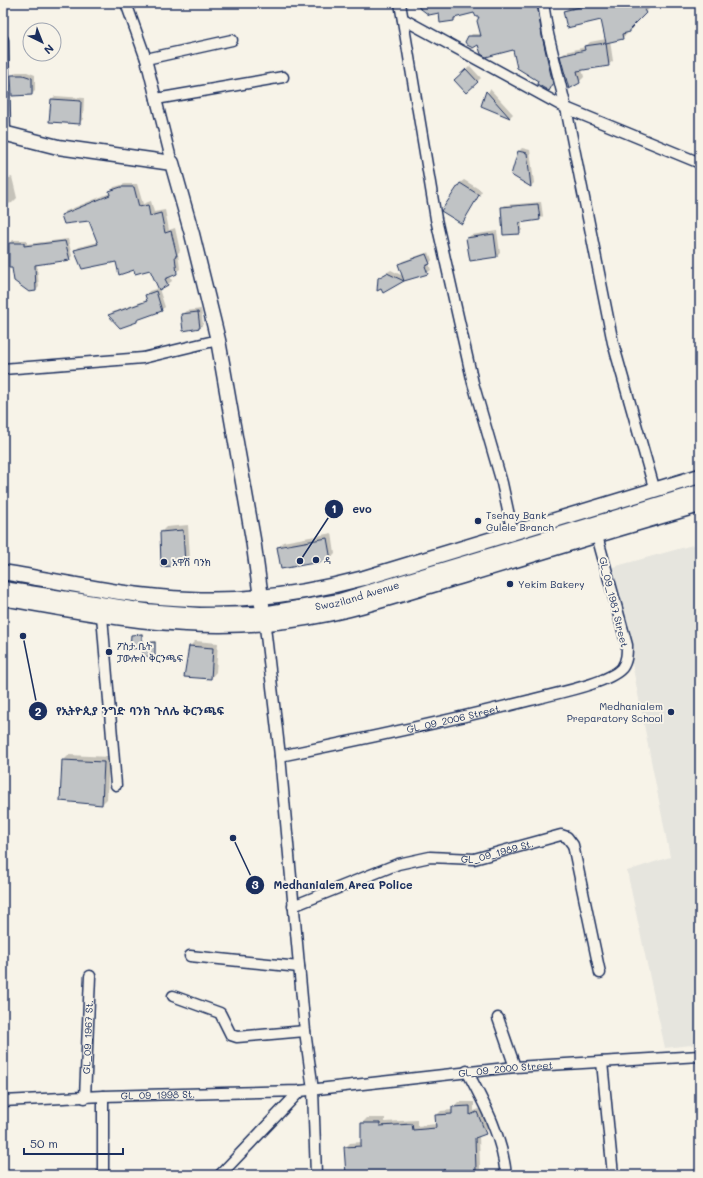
<svg xmlns="http://www.w3.org/2000/svg" width="703" height="1178" font-family="Mali,'Noto Sans Ethiopic',sans-serif">
  <rect width="100%" height="100%" fill="#f7f3e8"/>
  <filter id="ink" filterUnits="userSpaceOnUse"><feTurbulence type="fractalNoise" baseFrequency=".025" numOctaves="2"/><feDisplacementMap in="SourceGraphic" scale="8" xChannelSelector="R" yChannelSelector="G"/><feConvolveMatrix kernelMatrix="1 2 1 2 8 2 1 2 1" color-interpolation-filters="sRGB"/></filter>
  <g filter="url(#ink)">
    <polygon fill="#e6e5de" points="700,543 700,1044 665,1048 627,871 670,857 613,567"/>
    <g fill="#0003">
      <polygon points="412,3 539,3 556,80 548,90 514,48 478,43 469,37 472,34 481,34 481,15 475,12 457,17 454,20 439,12 416,4 412,6"/>
      <polygon points="567,3 649,3 648,6 650,8 634,24 634,27 630,31 626,32 627,34 622,38 610,41 613,61 608,65 582,69 584,77 579,82 561,56 566,52 585,47 590,42 606,39 602,19 564,11 568,8"/>
      <polygon points="470,66 481,78 466,92 455,80"/>
      <polygon points="16,72 27,72 35,75 35,91 32,94 12,76"/>
      <polygon points="490,89 513,114 510,117 482,106"/>
      <polygon points="55,96 84,98 83,119 79,123 52,99"/>
      <polygon points="522,148 530,150 534,183 531,186 512,174 519,151"/>
      <polygon points="12,177 17,198 12,203 3,205 3,180"/>
      <polygon points="464,180 482,191 462,223 460,183"/>
      <polygon points="125,184 137,184 143,204 151,201 154,212 165,210 169,230 175,228 180,251 178,253 180,269 170,276 172,281 168,284 159,289 165,307 161,310 141,317 137,321 109,315 113,312 147,300 146,295 149,291 159,288 150,269 135,269 117,261 75,251 79,247 98,242 89,220 62,215 66,211 110,193 114,187"/>
      <polygon points="541,202 543,216 540,219 522,222 522,230 519,233 502,208 505,205"/>
      <polygon points="497,231 500,253 497,256 467,238 471,235"/>
      <polygon points="68,239 72,256 69,259 37,264 39,287 36,290 30,291 13,266 10,243 13,240 27,240 27,244"/>
      <polygon points="429,252 432,260 429,264 431,270 427,273 404,280 383,292 379,278 383,275 391,270 403,276 400,264 403,261"/>
      <polygon points="201,309 203,324 200,328 182,314 186,311"/>
      <polygon points="188,525 190,559 184,564 161,532 166,527"/>
      <polygon points="332,533 335,554 330,559 278,548 283,542"/>
      <polygon points="143,633 143,645 146,642 156,641 155,655 145,644 142,647 132,636"/>
      <polygon points="195,641 218,643 216,672 211,678 190,646"/>
      <polygon points="3,748 6,748 5,772 3,774"/>
      <polygon points="69,755 109,757 107,799 102,804 63,761"/>
      <polygon points="458,1102 474,1102 474,1111 482,1108 490,1128 479,1135 480,1169 484,1169 484,1175 465,1175 465,1169 406,1172 406,1175 347,1175 345,1148 350,1143 362,1142 362,1123 367,1118 385,1118 385,1122 417,1120 417,1126 437,1124 436,1116 441,1111 453,1110 453,1107"/>
    </g>
    <g fill="#c0c3c5" stroke="#1b2f5e">
      <polygon points="413,3 537,3 542,36 553,84 549,91 537,84 538,81 517,68 513,50 486,57 481,54 478,45 473,48 467,45 465,42 468,36 481,36 477,21 479,17 476,17 474,13 454,18 454,21 440,23 439,13 429,15"/>
      <polygon points="597,3 638,3 646,8 644,10 646,13 630,29 630,32 622,34 623,39 606,43 601,20 567,28 563,11"/>
      <polygon points="606,43 609,66 577,71 580,83 569,89 560,56 585,50 584,46"/>
      <polygon points="466,69 478,82 466,93 454,80"/>
      <polygon points="11,75 23,75 32,78 32,95 12,96"/>
      <polygon points="486,91 510,118 481,106"/>
      <polygon points="51,99 81,101 80,124 49,122"/>
      <polygon points="518,151 527,153 531,187 511,175"/>
      <polygon points="460,183 479,195 462,224 441,211"/>
      <polygon points="121,187 134,187 139,207 148,205 150,216 161,213 165,233 171,231 177,256 175,256 177,274 165,279 168,285 159,290 150,270 135,274 134,270 119,275 116,262 82,269 74,250 98,244 89,221 64,224 61,215 110,195 109,191"/>
      <polygon points="538,204 540,220 519,223 520,234 503,235 501,207"/>
      <polygon points="494,234 497,257 470,261 466,238"/>
      <polygon points="65,241 70,260 35,265 36,291 29,292 14,281 12,268 9,268 9,243 24,243 24,246"/>
      <polygon points="426,254 430,264 425,266 428,274 404,281 383,293 381,289 377,291 378,278 387,273 404,281 398,264"/>
      <polygon points="156,291 162,311 137,320 137,322 120,328 108,315 147,301 145,295"/>
      <polygon points="198,312 200,328 183,331 181,314"/>
      <polygon points="183,530 185,565 161,567 160,532"/>
      <polygon points="327,538 331,560 281,569 277,547"/>
      <polygon points="142,634 142,648 130,649 131,635"/>
      <polygon points="155,642 155,656 142,657 144,643"/>
      <polygon points="189,646 213,648 211,679 184,677"/>
      <polygon points="62,760 104,762 102,805 60,801"/>
      <polygon points="470,1106 470,1115 477,1112 486,1134 475,1138 476,1170 443,1170 443,1172 401,1174 401,1175 346,1175 344,1147 361,1146 361,1123 380,1123 380,1126 412,1124 413,1130 436,1128 435,1115 452,1114 452,1107"/>
    </g>
    <g fill="none" stroke-linecap="round" stroke-linejoin="round">
      <defs>
        <g id="street">
          <polyline points="126,3 146,59 172,163"/>
          <polyline points="400,3 436,219 473,383 502,483 513,534"/>
          <polyline points="543,3 548,34 566,108 613,343 655,491"/>
          <polyline points="403,19 566,108 700,163"/>
          <polyline points="3,40 5,134"/>
          <polyline points="146,59 232,40"/>
          <polyline points="156,99 283,77"/>
          <polyline points="3,369 143,358 218,340"/>
          <polyline points="102,616 116,785"/>
          <polyline points="264,618 280,756 305,1031 313,1090 316,1175"/>
          <path id="s1" d="M280,756c84,-17 168,-35 251,-56 21,-6 77,-16 91,-32 5,-7 5,-15 5,-23l-30,-109"/>
          <path id="s2" d="M293,906l105,-42 32,-7 44,2 87,-24 6,2 6,8 27,128"/>
          <polyline points="190,956 299,967"/>
          <polyline points="173,996 220,1013 231,1035 237,1037 305,1031"/>
          <polyline points="498,1018 515,1067"/>
          <polyline points="602,1062 613,1175"/>
          <path d="M467,1071c18,34 35,65 39,104"/>
          <path id="s3" d="M85,1098l5,-122"/>
          <path id="s4" d="M3,1101l100,-5 197,-5 215,-24 185,-11"/>
          <polyline points="103,1175 103,1096"/>
          <polyline points="220,1175 300,1091"/>
        </g>
        <g id="secondary">
          <polyline points="3,133 58,147 172,163 192,234 218,340 253,539 262,605"/>
          <path d="M3,572c60,10 126,25 187,27 59,3 117,-6 174,-21l336,-102"/>
          <path d="M3,598c88,16 174,33 264,25 70,-6 125,-26 192,-46 80,-24 160,-49 241,-72"/>
        </g>
        <g id="primary">
          <path id="s5" d="M3,590l142,22 54,4 64,-1 77,-13 360,-109"/>
        </g>
      </defs>
      <use href="#street" stroke="#1b2f5e" stroke-width="13"/>
      <use href="#secondary" stroke="#1b2f5e" stroke-width="17"/>
      <use href="#primary" stroke="#1b2f5e" stroke-width="19"/>
      <use href="#street" stroke="#f7f3e8" stroke-width="10"/>
      <use href="#secondary" stroke="#f7f3e8" stroke-width="14"/>
      <use href="#primary" stroke="#f7f3e8" stroke-width="16"/>
    </g>
  </g>
  <g fill="#1b2f5e" stroke="#f7f3e8" stroke-width="1.5">
    <circle cx="478" cy="521" r="4"/>
    <circle cx="316" cy="560" r="4"/>
    <circle cx="164" cy="562" r="4"/>
    <circle cx="510" cy="584" r="4"/>
    <circle cx="109" cy="652" r="4"/>
    <circle cx="671" cy="712" r="4"/>
  </g>
  <g text-anchor="middle" dominant-baseline="central" stroke-width="4" stroke-linejoin="round" paint-order="stroke">
    <g font-size="10" fill="#1b2f5e" stroke="#f7f3e8" text-anchor="start">
      <text x="486" y="515">Tsehay Bank<tspan x="486" dy="12">Gulele Branch</tspan></text>
      <text x="324" y="560">ዳ</text>
      <text x="172" y="562">አዋሽ ባንክ</text>
      <text x="518" y="584">Yekim Bakery</text>
      <text x="117" y="646">ፖስታ ቤት<tspan x="117" dy="12">ፓውሎስ ቅርንጫፍ</tspan></text>
      <text x="663" y="706" text-anchor="end">Medhanialem<tspan x="663" dy="12">Preparatory School</tspan></text>
    </g>
    <g font-size="10" fill="#1b2f5e" stroke="#f7f3e8">
      <text stroke="none"><textPath href="#s5" startOffset="358">Swaziland Avenue</textPath></text>
      <text transform="translate(614 602) rotate(76)">GL_09_1987 Street</text>
      <text stroke="none"><textPath href="#s1" startOffset="177">GL_09_2006 Street</textPath></text>
      <text stroke="none"><textPath href="#s2" startOffset="214">GL_09_1989 St.</textPath></text>
      <text stroke="none"><textPath href="#s3" startOffset="61">GL_09_1967 St.</textPath></text>
      <text stroke="none"><textPath href="#s4" startOffset="504">GL_09_2000 Street</textPath></text>
      <text stroke="none"><textPath href="#s4" startOffset="155">GL_09_1998 St.</textPath></text>
    </g>
  </g>
  <path fill="none" stroke="#1b2f5e" stroke-width="1.5" d="M300 561L334 509M23 636L38 711M233 838L255 885"/>
  <g fill="#1b2f5e" stroke="#f7f3e8" stroke-width="1.5">
    <circle cx="300" cy="561" r="4"/>
    <circle cx="23" cy="636" r="4"/>
    <circle cx="233" cy="838" r="4"/>
    <circle cx="334" cy="509" r="10"/>
    <circle cx="38" cy="711" r="10"/>
    <circle cx="255" cy="885" r="10"/>
  </g>
  <g font-size="12" text-anchor="middle" font-weight="bold" fill="#fff">
    <text x="334" y="513">1</text>
    <text x="38" y="716">2</text>
    <text x="255" y="889">3</text>
  </g>
  <g font-size="11" text-anchor="middle" font-weight="bold" fill="#1b2f5e" stroke="#f7f3e8" stroke-width="4" stroke-linejoin="round" paint-order="stroke">
    <text x="362" y="513">evo</text>
    <text x="140" y="715">የኢትዮጲያ ንግድ ባንክ ጉለሌ ቅርንጫፍ</text>
    <text x="343" y="889">Medhanialem Area Police</text>
  </g>
  <rect width="703" height="1178" fill="none" stroke="#f7f3e8" stroke-width="16"/>
  <rect x="8" y="8" width="687" height="1162" fill="none" stroke="#1b2f5e" stroke-width="1.5" filter="url(#ink)"/>
  <g transform="translate(42 42) rotate(137)"><circle r="19" fill="#f7f3e8" stroke="#9fa5b1"/>
  <path d="M0-3L7 15L0 10L-7 15Z" fill="#1b2f5e"/>
  <text y="-6" font-size="11" font-weight="bold" text-anchor="middle" fill="#1b2f5e">N</text>
  </g>
  <path d="M24 1148v6h99v-6" fill="none" stroke="#1b2f5e" stroke-width="2"/>
  <text x="30" y="1148" font-size="12" fill="#1b2f5e" stroke="#f7f3e8" stroke-width="3" paint-order="stroke">50 m</text>
</svg>
